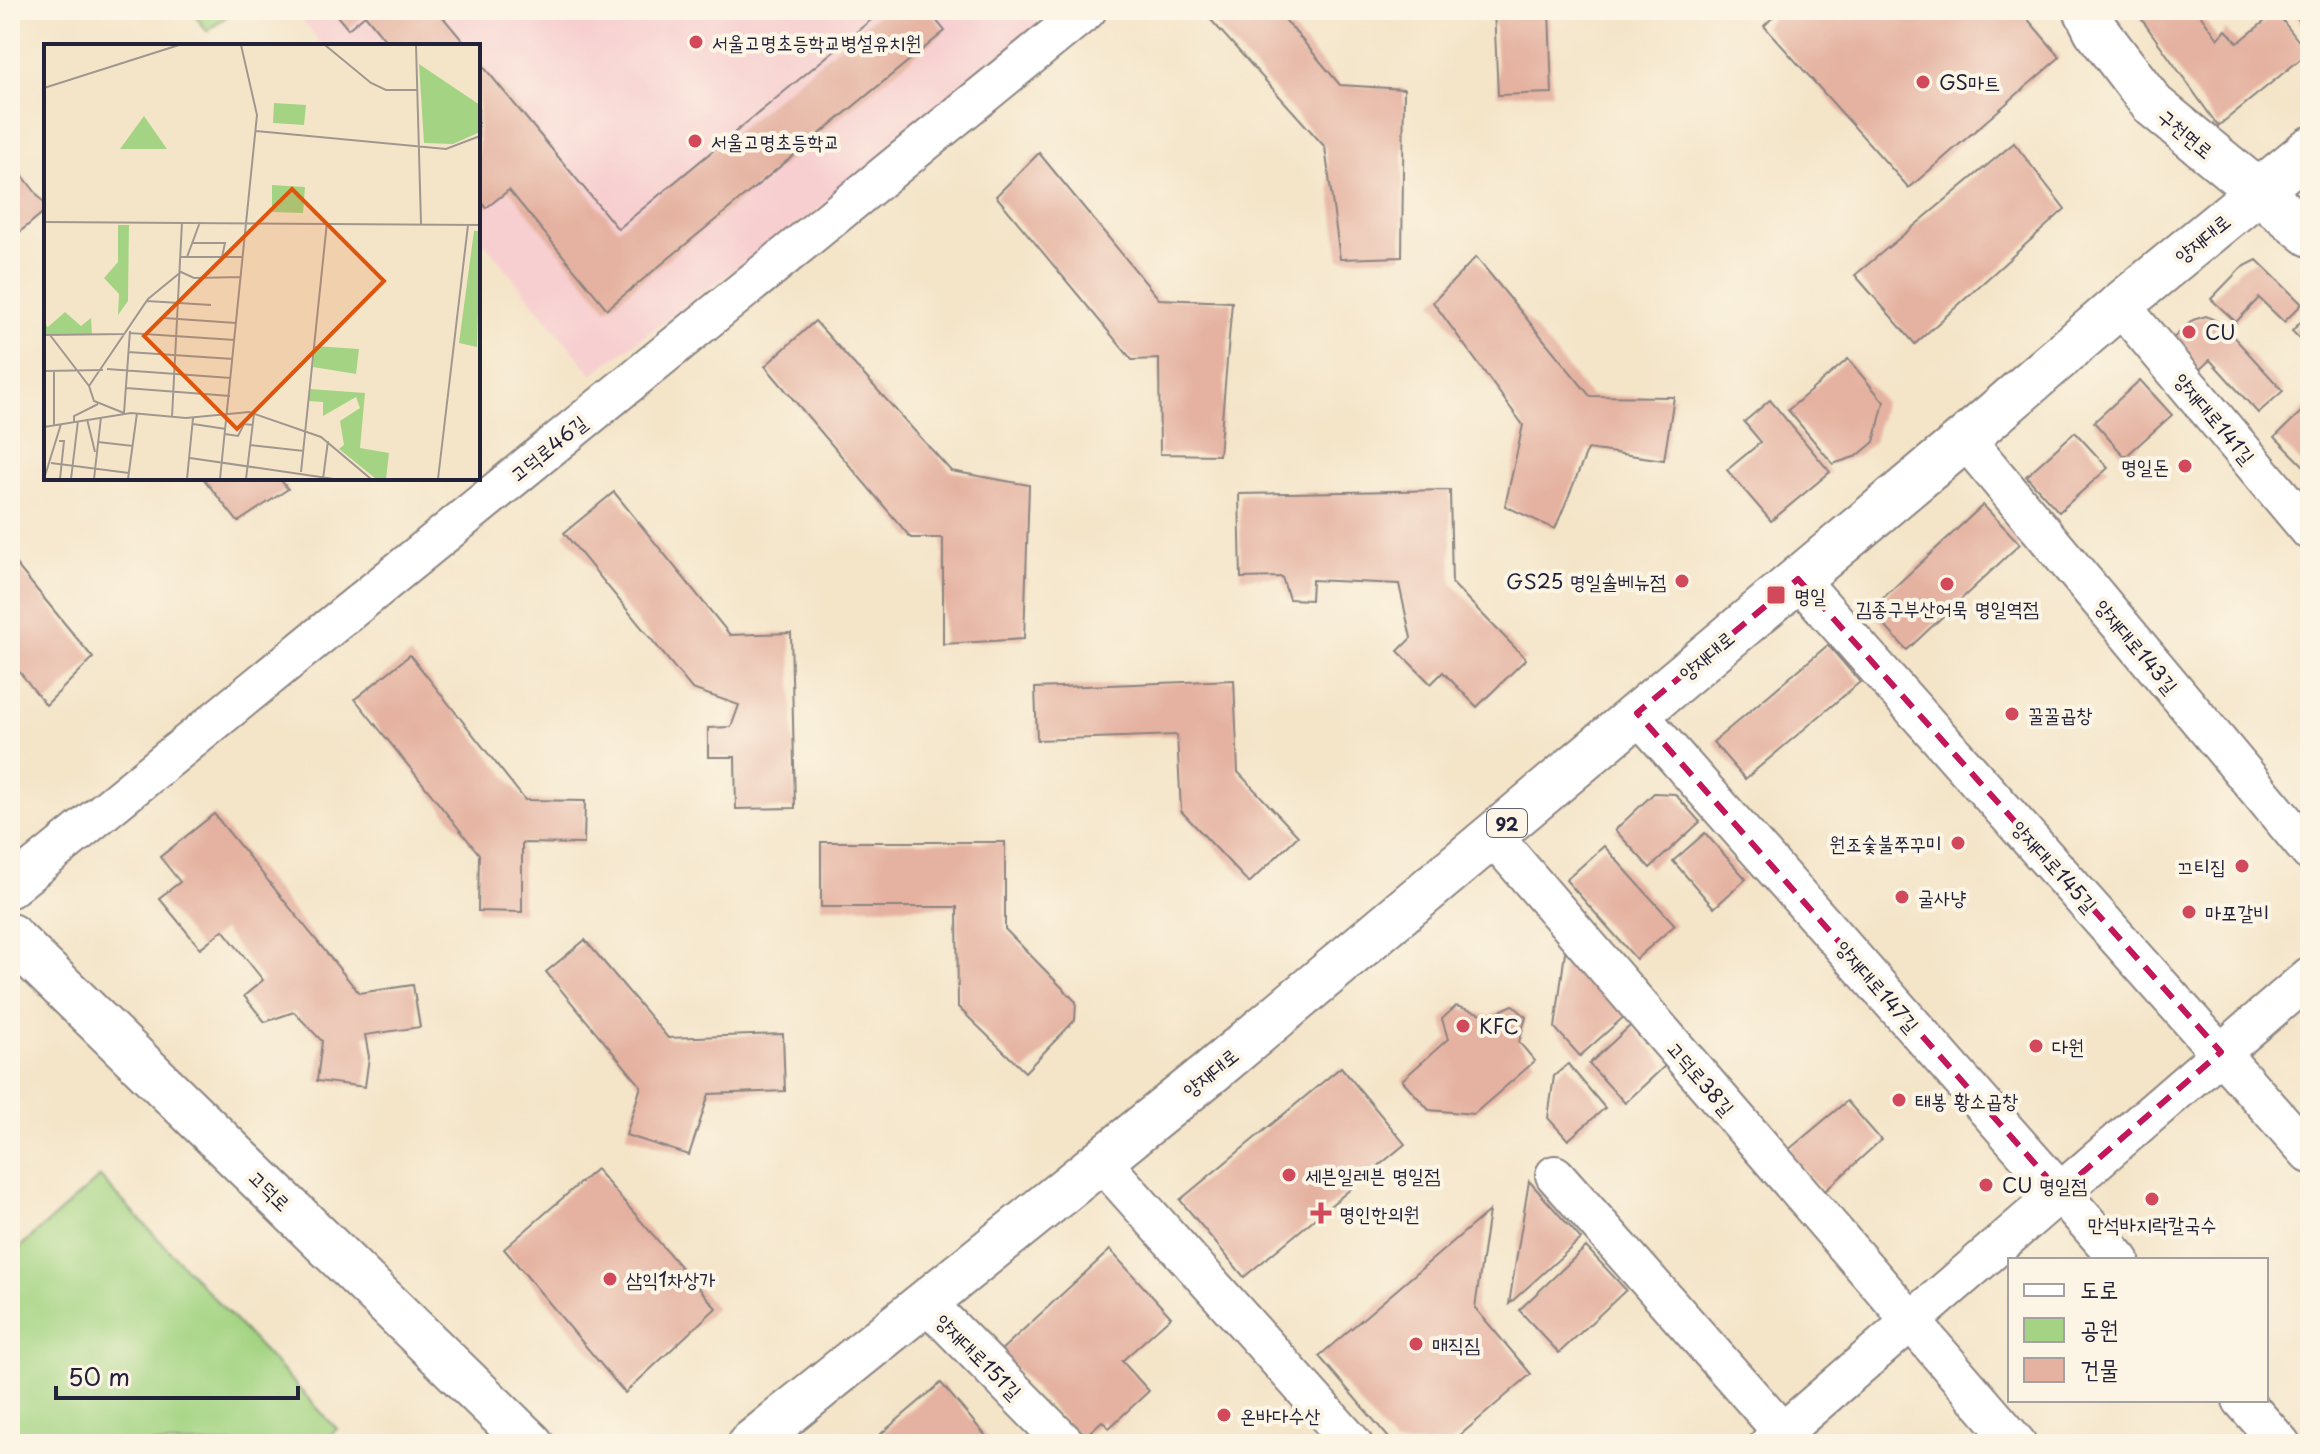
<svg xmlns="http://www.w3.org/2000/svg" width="2320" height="1454" font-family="'Playpen Sans','Poor Story',sans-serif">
  <rect width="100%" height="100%" fill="#fcf5e5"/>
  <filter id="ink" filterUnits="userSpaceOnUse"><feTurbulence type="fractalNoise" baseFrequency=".0125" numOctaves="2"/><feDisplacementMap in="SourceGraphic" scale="16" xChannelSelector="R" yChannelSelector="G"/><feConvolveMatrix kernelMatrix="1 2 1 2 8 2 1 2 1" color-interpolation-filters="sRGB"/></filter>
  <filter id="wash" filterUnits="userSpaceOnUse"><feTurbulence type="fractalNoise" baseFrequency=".006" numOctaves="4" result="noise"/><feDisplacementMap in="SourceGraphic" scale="32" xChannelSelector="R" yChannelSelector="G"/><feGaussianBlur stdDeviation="1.8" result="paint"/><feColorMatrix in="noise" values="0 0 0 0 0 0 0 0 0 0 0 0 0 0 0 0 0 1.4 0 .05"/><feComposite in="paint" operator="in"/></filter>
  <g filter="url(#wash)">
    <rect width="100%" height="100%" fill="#f4e5c9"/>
    <polygon fill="#f7cfd0" points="294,10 1027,10 1052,39 592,374 478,235 478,46 323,46"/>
    <g fill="#a4d483" stroke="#637b5f" stroke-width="2">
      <polygon points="191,10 235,10 207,31"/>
      <polygon points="100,1177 337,1429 321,1444 10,1444 10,1256"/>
    </g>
    <g id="blocks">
      <g fill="#e5b2a1">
        <polygon points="332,10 437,10 467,46 390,46 365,15 348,29"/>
        <polygon points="883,10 928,10 945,31 607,309 509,190 486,208 478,198 478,60 618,229"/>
        <polygon points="1202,10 1277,10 1340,85 1404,89 1402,257 1340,259 1325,147"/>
        <polygon points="1494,10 1549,10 1552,93 1498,95"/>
        <polygon points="1780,10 2020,10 2060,57 1909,188 1764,26"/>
        <polygon points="2135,10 2197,10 2218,39 2226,30 2238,43 2276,12 2308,53 2218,126"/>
        <polygon points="2291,10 2310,10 2310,34"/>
        <polygon points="2014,143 2065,209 1915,344 1855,275"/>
        <polygon points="1039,153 1159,299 1232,302 1219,455 1160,454 1159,359 1132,360 996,196"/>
        <polygon points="10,159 46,206 46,210 10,240"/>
        <polygon points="1476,257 1590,396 1674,397 1664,460 1588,449 1555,529 1505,506 1523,425 1433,302"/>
        <polygon points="2257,260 2302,304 2284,322 2259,298 2236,322 2211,299 2241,268"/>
        <polygon points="2310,312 2310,349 2292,331"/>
        <polygon points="2206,316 2221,323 2283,391 2258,413 2210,360 2197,372 2170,341 2193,320"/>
        <polygon points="815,321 951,471 1029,485 1024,639 943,644 943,538 911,538 765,366"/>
        <polygon points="1848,359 1884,402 1874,442 1857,456 1833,464 1788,410"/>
        <polygon points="2140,380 2172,415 2125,457 2094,422"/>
        <polygon points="1770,400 1830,472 1771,521 1727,470 1761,442 1744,422"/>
        <polygon points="2310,403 2310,472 2275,437"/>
        <polygon points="2075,432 2108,468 2059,512 2026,476"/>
        <polygon points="203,478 279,478 288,489 238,522"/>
        <polygon points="1450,490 1452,583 1526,659 1477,707 1443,672 1431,684 1398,651 1411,638 1399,584 1312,580 1311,600 1289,599 1282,577 1241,578 1239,494"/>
        <polygon points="614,492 730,635 791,633 795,808 736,809 735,757 708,757 708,728 731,727 739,705 692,689 564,533"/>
        <polygon points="1983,505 2020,544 1907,650 1870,610"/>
        <polygon points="10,557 93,658 46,705 10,660"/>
        <polygon points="1828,645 1860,682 1745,779 1713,742"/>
        <polygon points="410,655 525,800 585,801 584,844 522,843 522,912 478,911 479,854 355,699"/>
        <polygon points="1234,680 1238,772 1298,836 1249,883 1181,811 1177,735 1037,740 1035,688"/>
        <polygon points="1654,793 1675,794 1700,822 1650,868 1615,830"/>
        <polygon points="214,814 359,993 413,985 420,1027 365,1035 369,1057 365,1087 317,1081 322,1041 294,1012 265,1022 244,996 263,980 223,930 200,948 159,898 180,882 160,857"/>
        <polygon points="1705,833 1746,879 1714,908 1673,861"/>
        <polygon points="821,842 1005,842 1005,929 1076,1002 1075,1020 1025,1072 958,1007 957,907 821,907"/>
        <polygon points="1604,846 1675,925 1636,959 1566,880"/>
        <polygon points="585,940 668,1038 783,1034 785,1091 709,1094 689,1155 626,1135 641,1086 546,972"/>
        <polygon points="1566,944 1627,1014 1580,1056 1555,1028"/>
        <polygon points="1513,1005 1526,1017 1519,1042 1535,1061 1474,1114 1429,1110 1402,1080 1448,1039 1442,1019 1456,1006 1489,1016"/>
        <polygon points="1631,1025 1666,1065 1625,1103 1589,1064"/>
        <polygon points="1568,1064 1605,1108 1568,1140 1548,1118 1554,1076"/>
        <polygon points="1341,1067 1405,1144 1244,1277 1180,1200"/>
        <polygon points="1847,1101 1881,1140 1824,1192 1787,1151"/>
        <polygon points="596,1169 716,1308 625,1393 504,1249"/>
        <polygon points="1529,1181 1581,1239 1509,1304"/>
        <polygon points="1489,1211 1475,1308 1531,1374 1450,1444 1394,1444 1319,1356"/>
        <polygon points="1586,1247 1626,1290 1559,1353 1519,1310"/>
        <polygon points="1110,1250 1171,1317 1122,1361 1149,1391 1109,1428 1102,1421 1081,1440 1000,1351"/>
        <polygon points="941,1383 991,1442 989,1444 869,1444"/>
      </g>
    </g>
  </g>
  <g filter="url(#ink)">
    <use href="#blocks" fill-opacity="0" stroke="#8b8482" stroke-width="2"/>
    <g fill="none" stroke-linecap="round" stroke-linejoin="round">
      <defs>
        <g id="minor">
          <polyline points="2120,305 2310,531"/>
          <polyline points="1965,439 2310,852"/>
          <polyline points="1798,579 2310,1154"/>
          <polyline points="1637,713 2120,1260"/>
          <polyline points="1492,835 2017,1444"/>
          <polyline points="10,888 1087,10"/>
          <polyline points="1101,1161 1353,1444"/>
          <polyline points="1555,1175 1793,1444"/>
          <polyline points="926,1302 1066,1444"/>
          <polyline points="2242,1400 2281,1444"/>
          <polyline points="1769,1444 2310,976"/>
        </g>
        <g id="secondary">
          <polyline points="2086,10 2096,30 2153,105 2310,234"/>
          <polyline points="10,936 531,1444"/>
        </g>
        <polyline id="primary" points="750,1444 1211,1072 1965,439 2120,305 2310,149"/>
      </defs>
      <use href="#minor" stroke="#8b8482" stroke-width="42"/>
      <use href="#secondary" stroke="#8b8482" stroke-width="48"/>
      <use href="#primary" stroke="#8b8482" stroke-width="48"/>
      <use href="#minor" stroke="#fff" stroke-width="38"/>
      <use href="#secondary" stroke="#fff" stroke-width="44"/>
      <use href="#primary" stroke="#fff" stroke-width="44"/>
    </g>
  </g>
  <path fill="none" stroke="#c2185b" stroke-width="6" stroke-dasharray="16 10" stroke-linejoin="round" d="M1798,579l423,473 -161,140 -423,-479z"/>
  <g fill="#d1495b" stroke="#fcf5e5" stroke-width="3">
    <circle cx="696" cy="42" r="8"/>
    <circle cx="1923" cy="82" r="8"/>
    <circle cx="695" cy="141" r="8"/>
    <circle cx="2189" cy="332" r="8"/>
    <circle cx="2185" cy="466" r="8"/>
    <circle cx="1682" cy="581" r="8"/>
    <circle cx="1947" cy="584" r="8"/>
    <rect x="1766" y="585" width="20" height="20" rx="4"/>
    <circle cx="2012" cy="714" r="8"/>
    <circle cx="1958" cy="843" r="8"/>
    <circle cx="2242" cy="866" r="8"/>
    <circle cx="1902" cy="897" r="8"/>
    <circle cx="2189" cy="912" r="8"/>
    <circle cx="1463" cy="1026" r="8"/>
    <circle cx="2036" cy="1046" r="8"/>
    <circle cx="1899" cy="1100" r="8"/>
    <circle cx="1289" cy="1175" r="8"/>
    <circle cx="1986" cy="1185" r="8"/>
    <circle cx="2152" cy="1199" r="8"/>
    <path d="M1317 1201h8v8h8v8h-8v8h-8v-8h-8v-8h8z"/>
    <circle cx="610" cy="1279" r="8"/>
    <circle cx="1416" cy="1344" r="8"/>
    <circle cx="1224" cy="1415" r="8"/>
  </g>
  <g text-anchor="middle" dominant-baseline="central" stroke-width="8" stroke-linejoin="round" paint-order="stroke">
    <rect fill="#fcf5e5" stroke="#63616e" stroke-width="2" x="1487" y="809" width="40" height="28" rx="6"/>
    <g font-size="18" font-weight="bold" fill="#22223b">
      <text x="1507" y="823">92</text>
    </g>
    <g font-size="20" fill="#22223b" stroke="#fcf5e5" text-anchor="start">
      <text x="712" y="42">서울고명초등학교병설유치원</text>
      <text x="1939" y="82">GS마트</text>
      <text x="711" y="141">서울고명초등학교</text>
      <text x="2205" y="332">CU</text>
      <text x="2169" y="466" text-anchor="end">명일돈</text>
      <text x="1666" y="581" text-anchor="end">GS25 명일솔베뉴점</text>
      <text x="1794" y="595">명일</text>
      <text x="1947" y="608" text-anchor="middle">김종구부산어묵 명일역점</text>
      <text x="2028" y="714">꿀꿀곱창</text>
      <text x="1942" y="843" text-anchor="end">원조숯불쭈꾸미</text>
      <text x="2226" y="866" text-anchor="end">끄티집</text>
      <text x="1918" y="897">굴사냥</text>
      <text x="2205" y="912">마포갈비</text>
      <text x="1479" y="1026">KFC</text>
      <text x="2052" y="1046">다원</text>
      <text x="1915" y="1100">태봉 황소곱창</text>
      <text x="1305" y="1175">세븐일레븐 명일점</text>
      <text x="2002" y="1185">CU 명일점</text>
      <text x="1339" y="1213">명인한의원</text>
      <text x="2152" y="1224" text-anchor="middle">만석바지락칼국수</text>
      <text x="626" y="1279">삼익1차상가</text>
      <text x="1432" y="1344">매직짐</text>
      <text x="1240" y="1415">온바다수산</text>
    </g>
    <g font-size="20" fill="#22223b" stroke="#fcf5e5">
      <text transform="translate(2186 133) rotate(40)">구천면로</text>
      <text transform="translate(2202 238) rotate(-39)">양재대로</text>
      <text transform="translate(2215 418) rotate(50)">양재대로141길</text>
      <text transform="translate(548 448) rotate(-39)">고덕로46길</text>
      <text transform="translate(2137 646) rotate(50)">양재대로143길</text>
      <text transform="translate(1706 655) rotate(-40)">양재대로</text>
      <text transform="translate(2055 866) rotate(48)">양재대로145길</text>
      <text transform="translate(1878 986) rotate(49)">양재대로147길</text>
      <text transform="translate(1210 1072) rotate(-39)">양재대로</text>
      <text transform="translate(1701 1078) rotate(49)">고덕로38길</text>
      <text transform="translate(270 1190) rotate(44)">고덕로</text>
      <text transform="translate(979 1356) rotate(45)">양재대로151길</text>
    </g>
  </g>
  <g transform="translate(44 44)">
    <rect width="436" height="436" fill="#f4e5c9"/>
    <path d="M375,20l61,41v27l-27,12 -29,-1zM230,59l32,2 -2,20 -31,-2zM100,72l23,33h-47zM228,141l33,2 -2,26 -31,-1zM74,181h11l-1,76 -10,14 1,-21 -15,-16 14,-16zM430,187h6l-3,116 -18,-4zM21,268l16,14 10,-8 1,16 -48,1v-11l4,3zM271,302l44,3 -3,25 -43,-7zM266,345l55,4 -5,55 29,5 -3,26 -11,-1 -36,-29 5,-4 -4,-24 20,-13 -4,-11 -33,19v-14l-15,-1z" fill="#a4d483"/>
    <path fill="none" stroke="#a09790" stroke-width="2" d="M281,1l46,38 15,7h31M372,1l5,179M0,44l135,-43M212,87l190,18 34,-13M0,178l436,3M148,199h33l-3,14M137,213h62M143,213l13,-35M103,257l64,4M120,274l72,5M85,289l106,7M0,291l81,-1M6,291l39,51 5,15 30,12 6,-82M84,308l105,7M63,325l124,9M0,327l59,-1M45,342l59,-87 33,-27 13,6 47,-1M82,344l104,8M128,373l10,-195M43,375l8,33M30,378v-6l24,-12M149,380l33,5M10,381v-54M0,383l87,-14 55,5 63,-6 72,25 50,42M181,390l13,2 6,-12 9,1M15,397h5l-4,38M54,398l35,4M206,401l54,6M146,414l144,21M7,419l78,10M257,428l26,-250M0,435l17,-55M27,435l7,-58M50,435l7,-62M84,435l9,-66M143,435l6,-61M176,435l37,-364 -16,-70M202,435l8,-65M279,435l5,-38M394,435l30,-254"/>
    <path fill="#de560e" fill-opacity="0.15" stroke="#de560e" stroke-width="4" d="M248,145l92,92 -147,148 -93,-93z"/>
    <rect width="436" height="436" fill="none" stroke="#22223b" stroke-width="4"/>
  </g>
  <rect width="2320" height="1454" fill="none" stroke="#fcf5e5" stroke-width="40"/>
  <rect x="2008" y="1258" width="260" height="144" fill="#fcf5e5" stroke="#a5a1a1" stroke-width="2"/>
  <rect x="2024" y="1284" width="40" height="12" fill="#ffffff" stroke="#a5a1a1" stroke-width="2"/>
  <text x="2080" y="1298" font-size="24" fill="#22223b">도로</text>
  <rect x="2024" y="1318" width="40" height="24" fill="#a4d483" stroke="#a5a1a1" stroke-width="2"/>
  <text x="2080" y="1338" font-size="24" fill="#22223b">공원</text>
  <rect x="2024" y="1358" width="40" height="24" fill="#e5b2a1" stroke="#a5a1a1" stroke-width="2"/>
  <text x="2080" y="1378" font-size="24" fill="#22223b">건물</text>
  <path d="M56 1386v12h242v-12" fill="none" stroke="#22223b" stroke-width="4"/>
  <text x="68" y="1386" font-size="24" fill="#22223b" stroke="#fcf5e5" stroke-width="6" paint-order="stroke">50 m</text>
</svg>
